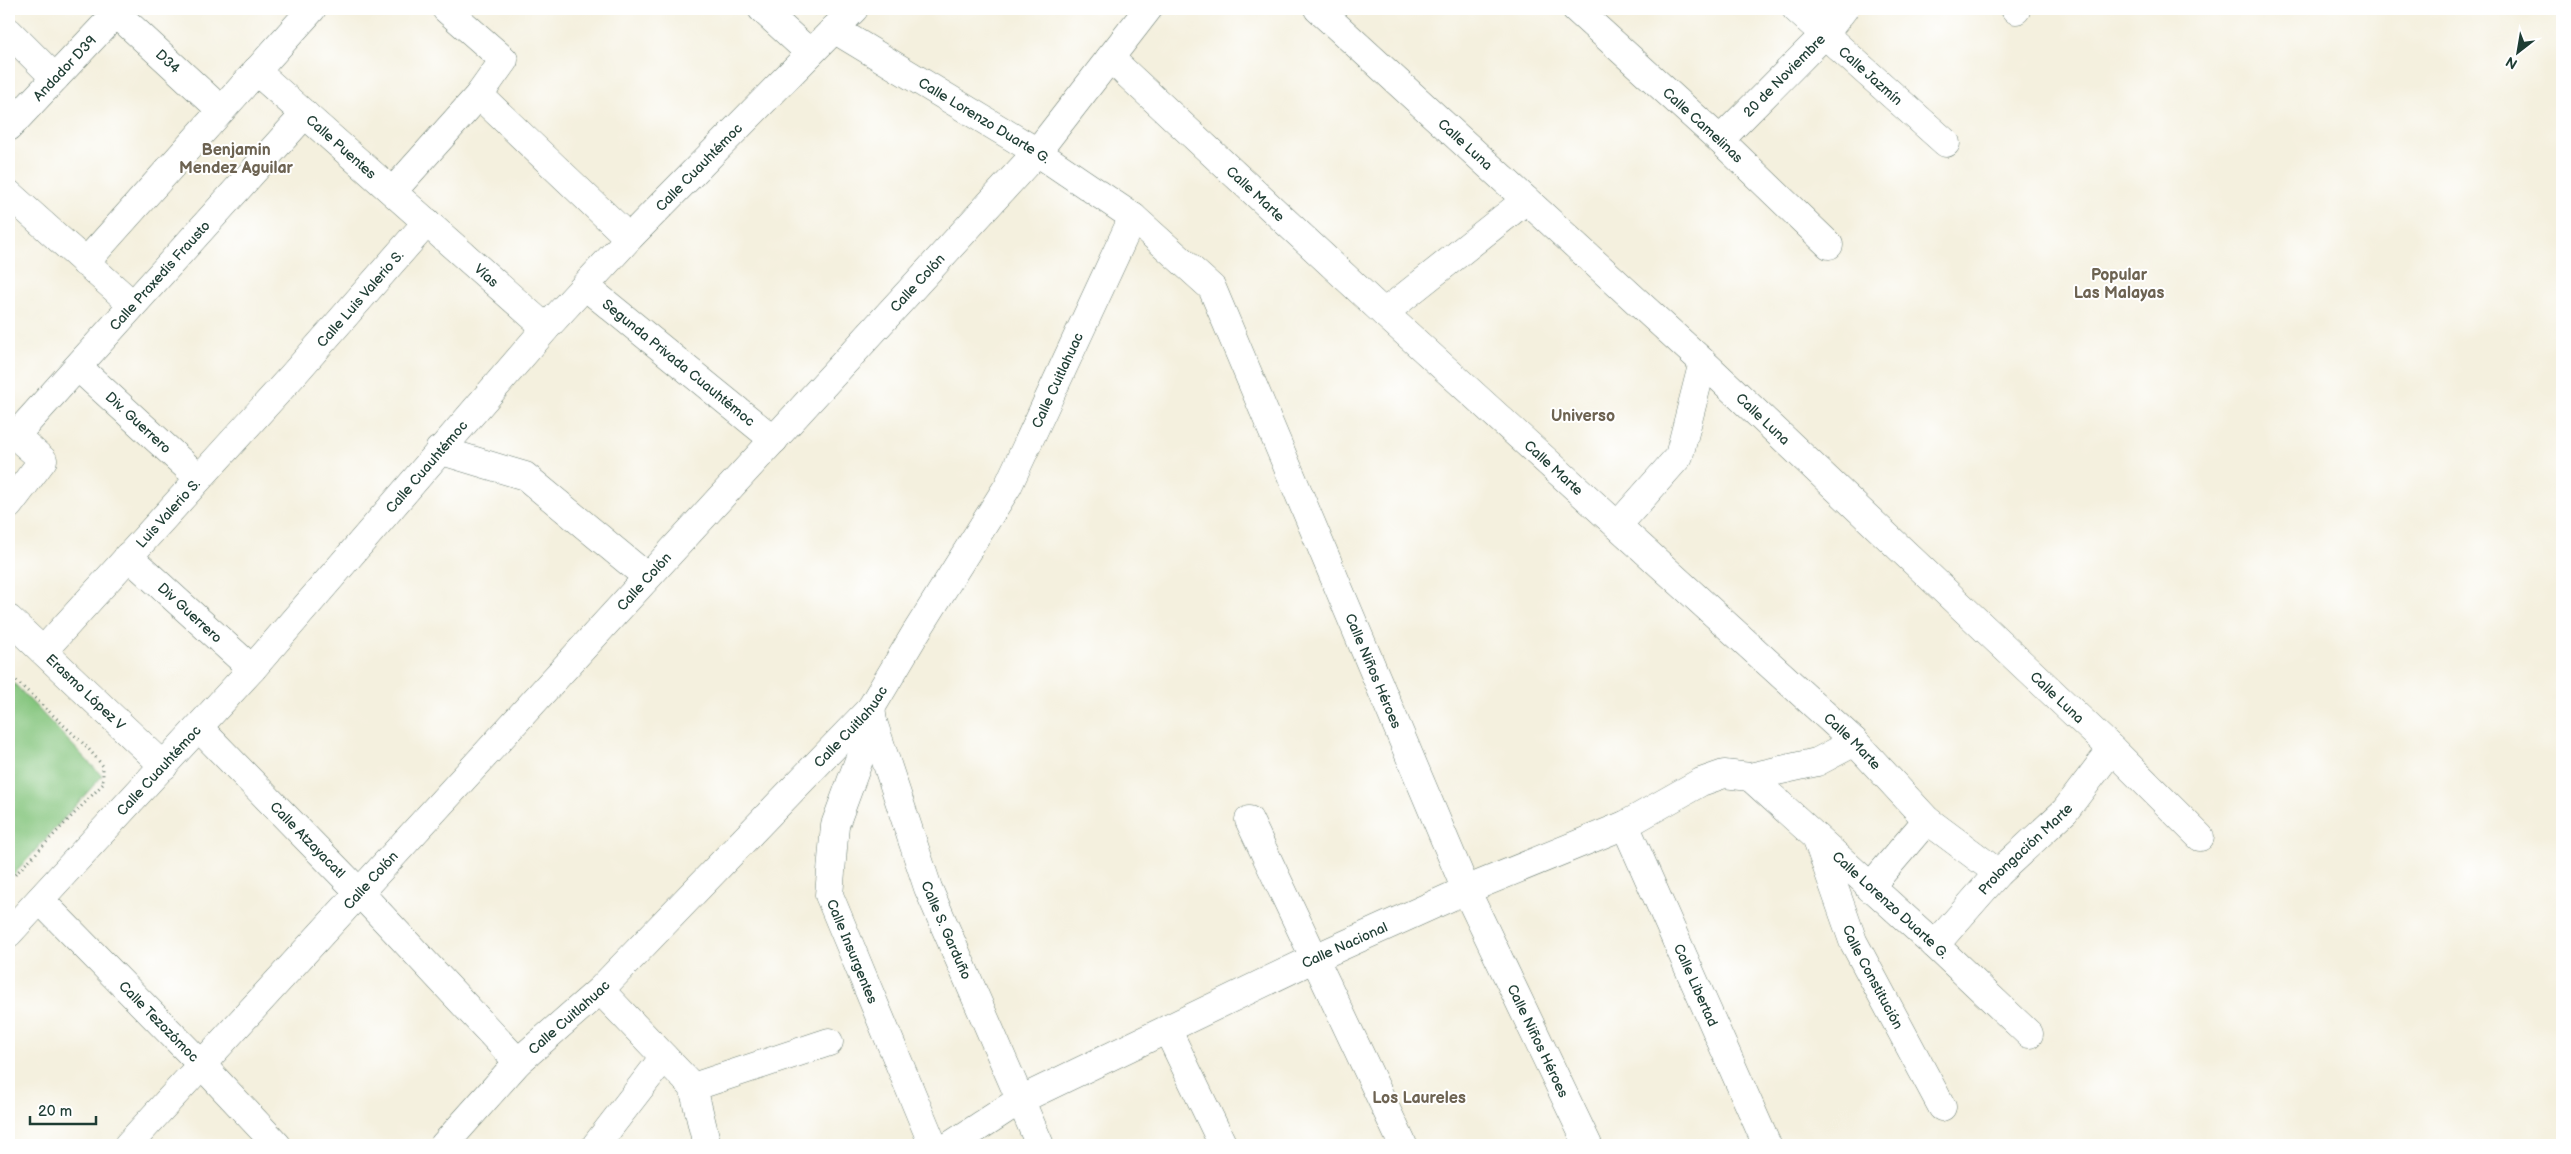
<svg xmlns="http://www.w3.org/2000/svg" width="2571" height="1154" font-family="'Balsamiq Sans',sans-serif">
  <rect width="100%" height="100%" fill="#fff"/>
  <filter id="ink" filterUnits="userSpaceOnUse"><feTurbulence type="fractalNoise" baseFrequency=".02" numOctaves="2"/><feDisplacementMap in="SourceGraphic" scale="10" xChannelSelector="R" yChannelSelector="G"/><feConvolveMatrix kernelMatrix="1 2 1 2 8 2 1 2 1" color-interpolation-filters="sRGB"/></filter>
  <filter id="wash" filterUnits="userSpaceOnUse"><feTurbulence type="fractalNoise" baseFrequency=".0096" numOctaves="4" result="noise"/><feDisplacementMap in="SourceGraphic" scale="20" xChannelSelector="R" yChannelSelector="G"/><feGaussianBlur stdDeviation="1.12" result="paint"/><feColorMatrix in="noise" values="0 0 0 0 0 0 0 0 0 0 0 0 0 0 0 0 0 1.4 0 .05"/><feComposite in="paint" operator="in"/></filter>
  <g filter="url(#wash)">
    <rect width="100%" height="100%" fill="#f4f0de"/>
    <polygon fill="#84c57d" stroke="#528158" points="9,678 102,776 9,880"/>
  </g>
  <g filter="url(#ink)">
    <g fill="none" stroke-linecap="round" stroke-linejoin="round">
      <defs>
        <g id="minor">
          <polyline points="446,9 504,60 479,95 629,238"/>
          <polyline points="762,9 810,53"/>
          <path id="s1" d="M1318,9l385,353 409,387 88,88"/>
          <path id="s2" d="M1576,9l144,131 109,105"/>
          <path id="s3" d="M1796,9l150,134"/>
          <polyline points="2015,9 2016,10"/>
          <path id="s4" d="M116,13l105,97"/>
          <path id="s5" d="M834,29l203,123 96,65 79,71 254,602 122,255"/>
          <polyline points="9,32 55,78"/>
          <path id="s6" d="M1110,58l274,255 471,429 72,78 71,53"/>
          <path id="s7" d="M256,71l290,257"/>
          <path id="s8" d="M9,127l111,-118"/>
          <path id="s9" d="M1720,140l104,-105 20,-26"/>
          <polyline points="393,191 479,95"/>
          <polyline points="9,194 132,304"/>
          <polyline points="85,263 312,9"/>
          <path id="s10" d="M585,286l189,154"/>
          <polyline points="1384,313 1526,200"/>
          <path id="s11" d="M78,367l121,111"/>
          <polyline points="9,430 43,460 9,505"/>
          <path id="s12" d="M15,436l290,-322"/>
          <polyline points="439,450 525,476 647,577"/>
          <polyline points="1618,525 1679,456 1703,362"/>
          <path id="s13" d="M128,556l124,113"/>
          <path id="s14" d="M9,619l155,147"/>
          <path id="s15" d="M43,651l250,-276 134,-153"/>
          <path id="s16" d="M871,708l2,14 55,166 112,257"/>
          <path id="s17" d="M873,722l-38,103 -6,70 104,250"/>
          <path id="s18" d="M199,728l160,164 159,170"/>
          <path id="s19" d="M1750,777l185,168 94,89"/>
          <polyline points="1249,820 1403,1145"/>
          <path id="s20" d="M1625,825l142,320"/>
          <path id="s21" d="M1818,842l35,99 89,166"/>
          <polyline points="1869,888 1927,820"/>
          <path id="s22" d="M40,900l162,165 75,80"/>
          <path id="s23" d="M9,933l243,-264 294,-341 83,-90 225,-229"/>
          <path id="s24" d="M1935,945l63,-72 67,-62 47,-62"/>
          <polyline points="600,990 693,1087 707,1145"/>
          <polyline points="1168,1031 1223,1145"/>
          <polyline points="693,1087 829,1042"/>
          <path id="s25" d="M128,1145l909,-993 111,-143"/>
          <path id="s26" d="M444,1145l74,-83 82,-72 271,-282 44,-74 93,-148 125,-269"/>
          <polyline points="596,1145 664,1057"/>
          <path id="s27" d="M951,1145l69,-45 293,-141 153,-69 159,-65 76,-43 23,-8 26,3 67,-15 38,-20"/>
        </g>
      </defs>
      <use href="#minor" stroke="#6a7c70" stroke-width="29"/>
      <polyline stroke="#6a7c70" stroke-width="3" stroke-dasharray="1 4" stroke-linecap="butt" points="9,674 87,747 103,766 103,784 9,881"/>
      <use href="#minor" stroke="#fff" stroke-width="28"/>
    </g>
  </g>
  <g text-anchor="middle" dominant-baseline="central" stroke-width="4" stroke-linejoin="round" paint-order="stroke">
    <g font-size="14" fill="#1f3d34" stroke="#fff">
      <text stroke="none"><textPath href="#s4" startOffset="71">D34</textPath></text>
      <text stroke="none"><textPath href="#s8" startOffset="81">Andador D39</textPath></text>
      <text stroke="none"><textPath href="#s9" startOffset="91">20 de Noviembre</textPath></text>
      <text stroke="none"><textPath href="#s3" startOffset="100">Calle Jazmín</textPath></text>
      <text stroke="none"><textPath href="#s5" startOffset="176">Calle Lorenzo Duarte G.</textPath></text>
      <text stroke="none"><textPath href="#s2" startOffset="172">Calle Camelinas</textPath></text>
      <text stroke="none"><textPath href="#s1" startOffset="200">Calle Luna</textPath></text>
      <text stroke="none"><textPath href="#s7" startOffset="114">Calle Puentes</textPath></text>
      <text stroke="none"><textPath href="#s23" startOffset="1031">Calle Cuauhtémoc</textPath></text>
      <text stroke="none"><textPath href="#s6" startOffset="199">Calle Marte</textPath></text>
      <text stroke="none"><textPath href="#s12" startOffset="216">Calle Praxedis Frausto</textPath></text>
      <text stroke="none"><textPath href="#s7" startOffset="308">Vías</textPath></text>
      <text stroke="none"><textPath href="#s25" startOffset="1169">Calle Colón</textPath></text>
      <text stroke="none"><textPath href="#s15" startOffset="474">Calle Luis Valerio S.</textPath></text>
      <text stroke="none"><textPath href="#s10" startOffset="121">Segunda Privada Cuauhtémoc</textPath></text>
      <text stroke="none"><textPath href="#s26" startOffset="989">Calle Cuitlahuac</textPath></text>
      <text stroke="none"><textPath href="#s1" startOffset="605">Calle Luna</textPath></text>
      <text stroke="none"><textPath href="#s11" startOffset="82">Div. Guerrero</textPath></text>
      <text stroke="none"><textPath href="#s23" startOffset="626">Calle Cuauhtémoc</textPath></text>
      <text stroke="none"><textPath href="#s6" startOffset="604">Calle Marte</textPath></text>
      <text stroke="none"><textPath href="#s15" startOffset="186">Luis Valerio S.</textPath></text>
      <text stroke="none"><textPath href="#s25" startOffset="764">Calle Colón</textPath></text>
      <text stroke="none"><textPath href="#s13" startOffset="84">Div Guerrero</textPath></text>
      <text stroke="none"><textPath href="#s5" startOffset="875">Calle Niños Héroes</textPath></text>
      <text stroke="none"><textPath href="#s14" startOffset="106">Erasmo López V</textPath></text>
      <text stroke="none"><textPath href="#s1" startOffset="1010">Calle Luna</textPath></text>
      <text stroke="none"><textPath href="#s26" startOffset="584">Calle Cuitlahuac</textPath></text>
      <text stroke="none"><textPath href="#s6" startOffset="1009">Calle Marte</textPath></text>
      <text stroke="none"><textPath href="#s23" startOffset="221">Calle Cuauhtémoc</textPath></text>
      <text stroke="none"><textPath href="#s18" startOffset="156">Calle Atzayacatl</textPath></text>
      <text stroke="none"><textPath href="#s24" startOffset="132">Prolongación Marte</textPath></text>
      <text stroke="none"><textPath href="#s25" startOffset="359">Calle Colón</textPath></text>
      <text stroke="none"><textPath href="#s19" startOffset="190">Calle Lorenzo Duarte G.</textPath></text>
      <text stroke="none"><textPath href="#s16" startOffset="235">Calle S. Garduño</textPath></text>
      <text stroke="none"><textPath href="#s27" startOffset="442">Calle Nacional</textPath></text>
      <text stroke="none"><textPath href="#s17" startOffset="241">Calle Insurgentes</textPath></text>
      <text stroke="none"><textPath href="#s21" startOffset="146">Calle Constitución</textPath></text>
      <text stroke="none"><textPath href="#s20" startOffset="175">Calle Libertad</textPath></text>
      <text stroke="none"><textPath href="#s26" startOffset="179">Calle Cuitlahuac</textPath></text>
      <text stroke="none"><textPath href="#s22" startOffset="170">Calle Tezozómoc</textPath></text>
      <text stroke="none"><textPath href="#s5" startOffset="1280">Calle Niños Héroes</textPath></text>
    </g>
    <g font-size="16" font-weight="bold" fill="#6d6352" stroke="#fff">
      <text x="236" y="150">Benjamin<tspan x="236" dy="18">Mendez Aguilar</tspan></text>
      <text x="2119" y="275">Popular<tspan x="2119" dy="18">Las Malayas</tspan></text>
      <text x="1583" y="416">Universo</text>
      <text x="1419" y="1098">Los Laureles</text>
    </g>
  </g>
  <rect width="2571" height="1154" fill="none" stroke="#fff" stroke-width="30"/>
  <g transform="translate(2518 52) rotate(211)" stroke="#ffffff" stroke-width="4" paint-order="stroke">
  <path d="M0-4L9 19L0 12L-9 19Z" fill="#1f3d34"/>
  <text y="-8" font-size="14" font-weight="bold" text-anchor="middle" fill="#1f3d34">N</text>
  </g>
  <path d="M30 1116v8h66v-8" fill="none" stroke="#1f3d34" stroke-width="2.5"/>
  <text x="38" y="1116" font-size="15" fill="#1f3d34" stroke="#ffffff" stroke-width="4" paint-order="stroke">20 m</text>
</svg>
